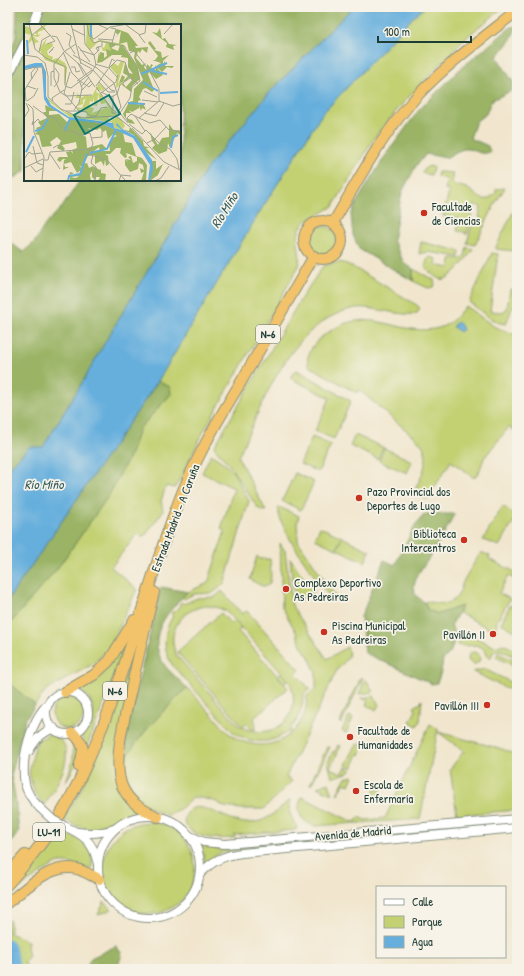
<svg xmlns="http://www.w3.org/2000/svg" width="524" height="976" font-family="'Patrick Hand',sans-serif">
  <rect width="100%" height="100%" fill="#f7f3e8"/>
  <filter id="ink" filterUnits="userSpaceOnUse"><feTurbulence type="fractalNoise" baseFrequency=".025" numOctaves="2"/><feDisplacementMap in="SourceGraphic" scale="8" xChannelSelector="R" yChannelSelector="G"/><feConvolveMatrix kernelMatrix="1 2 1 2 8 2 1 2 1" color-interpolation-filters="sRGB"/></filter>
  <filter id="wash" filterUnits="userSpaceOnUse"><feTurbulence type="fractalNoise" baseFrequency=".012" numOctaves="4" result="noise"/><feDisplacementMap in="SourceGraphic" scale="16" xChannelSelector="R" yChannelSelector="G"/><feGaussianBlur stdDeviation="0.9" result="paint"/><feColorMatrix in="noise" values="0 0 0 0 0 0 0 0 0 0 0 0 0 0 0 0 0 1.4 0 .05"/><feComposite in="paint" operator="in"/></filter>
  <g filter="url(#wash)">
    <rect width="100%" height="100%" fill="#f1e6cd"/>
    <g fill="#c3d173" stroke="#718754" fill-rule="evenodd">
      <path d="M425,7h79l-40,32 -60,63 -27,32 -45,74 -1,-1c-12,10 -32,11 -33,30 -1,9 3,16 1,25l1,1 -5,10 -89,154 -31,61 -9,-2 -5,15 2,9 -2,4 -17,23 -7,-3 -26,33 26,22 -24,52 -18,22 -49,27 -11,15 -28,-23v-55l49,-57 16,-22 37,-53 23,-44 7,-22 32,-35 -6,-9 -7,-4 101,-168 63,-99 95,-101z"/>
      <polygon points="429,166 433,167 431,175 422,173 424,169"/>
      <path d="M438,172l15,1 -2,10c5,3 10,3 15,5 13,6 15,19 30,5v-4l9,-1 -9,14 -21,43 -8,-2 5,-20 7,1 2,-7h-2l2,-10 -7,-3 -7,30h-2v-2l-8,-1 2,-12 -16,-3 6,-25 -4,-1 2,-11 -10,-2z"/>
      <polygon points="513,212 517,212 517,226 514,251 495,249"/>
      <circle cx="323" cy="240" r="14"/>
      <polygon points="421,242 460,251 459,257 428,252 419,254"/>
      <path d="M467,247l6,2c-4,7 -23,34 -33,30 -6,-2 -11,-8 -15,-12l2,-7 3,-3 7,2 -1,6 13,3 3,-10 10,1 3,-3z"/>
      <path d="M492,253l6,1 -8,57 12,1 5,-3 3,-20 7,1v11l-5,7 -6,16c-13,0 -27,-15 -37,-22z"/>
      <path d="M337,262l7,1 9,4 59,35 6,4 2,3 -3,4c-11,5 -45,-7 -61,-5 -66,12 -93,96 -118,149l28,54h-3l-6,-4 -29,-44 -14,-16 88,-150 21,-31z"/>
      <polygon points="413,269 434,280 435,285 433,287 428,288 413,281"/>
      <path d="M465,306l30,21 22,8v98l-8,-6 -25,31 -5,14 -5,6 -23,-17 -24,38 -13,-7c7,-16 19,-34 6,-50l-61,-52 -2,3 -48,-27c-4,-7 1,-14 4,-20 5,-7 12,-12 19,-16 38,-24 65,5 102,-1 14,-2 23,-12 31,-23z"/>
      <polygon points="297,370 351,401 334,439 315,431 330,398 290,378 293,373"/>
      <polygon points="355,435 383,447 378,459 350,446"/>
      <polygon points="312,437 331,445 318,472 300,464"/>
      <polygon points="384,448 412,461 407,473 379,461"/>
      <polygon points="211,454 224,463 233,472 249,501 224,584 213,593 194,594 184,599 182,597 188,592 208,583 225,531 221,529 234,488 202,473"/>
      <polygon points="295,473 314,482 301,510 282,501"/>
      <polygon points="503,506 516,516 516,518 499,546 483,540"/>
      <path d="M279,507l20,9 -2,8 1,17 40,59 -5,1c-11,-15 -60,-78 -54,-94z"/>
      <polygon points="320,527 342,537 336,549 315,539"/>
      <polygon points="342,537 370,551 365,562 337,549"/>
      <path d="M280,543l5,8 7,55 35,53 20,-12c6,10 -4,15 -10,23l-51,107 6,4 -28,28h-23l-17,-2 -7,-5 -11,-3 -12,-2 -13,11 -13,7c-21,-6 -41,-18 -43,-41 -1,-4 -2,-9 -1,-13 0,-2 3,-5 4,-7 16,-25 38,-46 59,-66 10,10 20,21 29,31 5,5 9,12 15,16 19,13 44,14 61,-3 10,-9 16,-22 14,-35l10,-9v-15l-7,-16 -7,-10 -6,-15 -14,-25z"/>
      <path d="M481,552l9,4 -1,3 28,14v7l-9,-4 -9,17 11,6 -13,22 -1,6 2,2 -3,3 -37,-20 3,-5 -23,7 -10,-4 -3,-7 1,-2c12,3 26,6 33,-8 2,-3 2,-7 4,-11 5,-10 12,-20 18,-30z"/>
      <path d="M257,556l3,3h10c1,19 5,38 -20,20z"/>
      <polygon points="290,558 313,591 312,593 300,601 293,589"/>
      <path d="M222,591l20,23 5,-3 53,59 -4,4 14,15 -7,6c0,13 -4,25 -13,34l1,2 -2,2 -2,-1c-16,13 -37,12 -54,0l-60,-66c-11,-16 -10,-34 0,-50l-2,-2 2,-3 1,1 7,-6 -2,-2 3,-2 2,2 13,-6 18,-1zM205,606c9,0 16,2 23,7l60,67 -7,-7 -3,3 7,7 3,-3 1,1c17,36 -18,64 -51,44l-61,-69c-12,-23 3,-46 28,-50z"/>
      <polygon points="510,605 517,608 517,632 501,623"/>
      <polygon points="221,613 231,624 235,621 241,628 238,631 288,688 254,718 256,725 255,730 250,728 248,723 243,727 177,652"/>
      <path d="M464,632l31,15 8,-3 14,7v7l-16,-8 -7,1 -3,6h-3c-7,-18 -16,-9 -31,-12z"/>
      <path d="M124,646l-16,47 -22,56 -5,-14c18,-14 16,-35 -4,-47z"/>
      <path d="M136,647l-17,141 16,24c-16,8 -33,20 -52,16 -7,-2 -14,-6 -20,-9l15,-24 15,-29z"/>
      <circle cx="474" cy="658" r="6"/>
      <polygon points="498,653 517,662 517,668 496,657"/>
      <polygon points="484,669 515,684 512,691 473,672"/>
      <polygon points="361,677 363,678 341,724 340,722"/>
      <polygon points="365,680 367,681 373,692 359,694"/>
      <polygon points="374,696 379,705 376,710 366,705 368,701 362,698"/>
      <circle cx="68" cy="713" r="16"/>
      <polygon points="422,700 420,721 417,726 410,722 416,710 414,708 417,704 419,705"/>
      <polygon points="349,716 353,718 346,733 342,731"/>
      <path d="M430,724l8,5 -18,90c-35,3 -70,4 -105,7 -15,-4 -20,-16 -13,-29l51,25 1,-1h3l1,-4 7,3 20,-2z"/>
      <polygon points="438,732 502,749 517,755 517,810 457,815 450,769 464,751"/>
      <path d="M50,734c34,11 6,53 -6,71l-10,-13 -5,-19 6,-27 3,-6z"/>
      <path d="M70,739l3,1 6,7 -2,15 -12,21c6,-15 12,-28 5,-44z"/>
      <polygon points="364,743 360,755 358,754 352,768 346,765 356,745"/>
      <polygon points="338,745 341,746 330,768 341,773 345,767 351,770 350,772 332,778 328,762 333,751 335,752"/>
      <polygon points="327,747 330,747 311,785 310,784"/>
      <polygon points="352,776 353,776 349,785 344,783 342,788 340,788 338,794 337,794 345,778"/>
      <polygon points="329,783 332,794 317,787"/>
      <polygon points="376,787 381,790 376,801 373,800 374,797 372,796"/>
      <path d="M290,799c-2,10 0,18 7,27l-1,4 -62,5 1,3c-18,1 -40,2 -51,-15 5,-36 43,2 65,0 18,-1 29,-12 41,-24z"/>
      <circle cx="149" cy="868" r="46"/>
      <polygon points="517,823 517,825 384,837 384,834"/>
      <path d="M55,830c21,7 43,12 36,40 -9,-3 -21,-8 -31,-7 -9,1 -43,28 -53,34v-7z"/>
      <polygon points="379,835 379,837 243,849 243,846"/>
      <polygon points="201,845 220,849 239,847 239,849 220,853 205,863"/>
      <polygon points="104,902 112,909 98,915"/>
      <polygon points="7,919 10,921 10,933 28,941 27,947 29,956 24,962 29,969 7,969"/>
    </g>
    <g fill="#9ab365" stroke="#5c784c">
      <polygon points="13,7 353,7 270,92 207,168 169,235 100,351 85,378 43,447 29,448 7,475 7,240 23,252 34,243 45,225 63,206 80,180 180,180 180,25 25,25 25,171 11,180 7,171 7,69 9,65 12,49 16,36 17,8"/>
      <path d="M517,26l-6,13 -14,18 16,25 -2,9 -19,9 -6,14 -10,7 -6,17 18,8 2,6c-10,4 -13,-2 -22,-3 -7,-1 -16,5 -22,9l-20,-4 -10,12 -14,26 -9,48 11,23 9,6v12l-54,-32 -6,-14 -2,-20 8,-17 27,-43 33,-45 40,-40 52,-43z"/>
      <polygon points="158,381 170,387 171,394 139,429 132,451 109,495 72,548 56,570 7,627 7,601"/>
      <polygon points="425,514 455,514 432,554 417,575 414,586 415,595 425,603 428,610 438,614 462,606 451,626 456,636 450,653 443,659 441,672 437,683 432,684 365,653 361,617 384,560 395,565 415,525"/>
      <path d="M161,587l27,5c-20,19 -42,42 -25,71 6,9 17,17 24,25 -23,22 -46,45 -63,73l4,-36z"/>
      <polygon points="7,682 35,705 25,720 11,776 15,796 19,832 8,846"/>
      <polygon points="116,946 122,954 117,969 85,969 91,958"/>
    </g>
    <g fill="#66afdd" stroke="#427688">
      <polygon points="353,7 425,7 417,13 322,114 259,213 158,381 7,601 7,470 29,447 43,447 85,378 100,351 169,235 207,168 270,92"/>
      <polygon points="459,322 463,329 460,332 453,327 454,324"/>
    </g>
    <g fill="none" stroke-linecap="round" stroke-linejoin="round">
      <polyline stroke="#66afdd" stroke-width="11" points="7,944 11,952 15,969"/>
    </g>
  </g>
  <g filter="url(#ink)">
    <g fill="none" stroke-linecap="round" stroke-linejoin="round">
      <defs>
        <g id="tertiary">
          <polyline points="33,25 40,7"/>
          <polyline points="7,78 25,43"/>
          <circle cx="67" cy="713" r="21"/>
          <path d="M29,751c6,-11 12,-18 25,-23"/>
          <path d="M39,807c-6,-6 -12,-14 -14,-23 -5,-25 6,-64 24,-81"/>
          <circle cx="149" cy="867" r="51"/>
          <path d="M64,826c18,8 29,15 33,35"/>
          <path d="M78,832c13,2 24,1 36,-3"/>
          <polyline points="190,836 204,842 225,844 517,819"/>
          <path d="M200,874c12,-13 24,-19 42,-21l275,-25"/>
        </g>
        <g id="trunk">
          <circle cx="323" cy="240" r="19"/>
          <path d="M333,223c26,-44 49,-89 84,-127 30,-32 66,-58 100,-85"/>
          <path d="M154,592c-8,32 -16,65 -23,98 -6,26 -19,71 -9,96 7,17 21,24 36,31"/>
          <polyline points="65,692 94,675 109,661 134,620"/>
          <path d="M73,733c13,12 11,18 6,34"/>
          <polyline points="7,875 25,855"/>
          <path d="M7,885c24,-26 45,-54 62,-85 53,-98 73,-210 115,-312 16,-37 36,-72 57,-106 24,-42 49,-84 73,-126"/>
          <path d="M7,903c20,-15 43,-40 70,-34 7,2 15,7 22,10"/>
        </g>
      </defs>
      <use href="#tertiary" stroke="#889280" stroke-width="10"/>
      <use href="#trunk" stroke="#889280" stroke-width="12"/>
      <use href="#tertiary" stroke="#fff" stroke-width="8"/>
      <use href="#trunk" stroke="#f2c36a" stroke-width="10"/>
      <defs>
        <polyline id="tertiary-bridge" points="39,807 53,820 64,826"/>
      </defs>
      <use href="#tertiary-bridge" stroke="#889280" stroke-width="10" stroke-linecap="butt"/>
      <use href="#tertiary-bridge" stroke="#fff" stroke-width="8"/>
    </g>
  </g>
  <g fill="#c8321e" stroke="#f7f3e8" stroke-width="1.5">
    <circle cx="424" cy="213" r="4"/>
    <circle cx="359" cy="498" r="4"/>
    <circle cx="464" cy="540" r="4"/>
    <circle cx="286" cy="589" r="4"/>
    <circle cx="324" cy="632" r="4"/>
    <circle cx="493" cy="634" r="4"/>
    <circle cx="487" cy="705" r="4"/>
    <circle cx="350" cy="737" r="4"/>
    <circle cx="356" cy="791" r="4"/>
  </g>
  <g text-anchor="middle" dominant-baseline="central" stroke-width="3.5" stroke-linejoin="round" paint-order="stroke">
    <g fill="#f7f3e8" stroke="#60746a" stroke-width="1">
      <rect x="256" y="325" width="24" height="18" rx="3"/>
      <rect x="103" y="682" width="24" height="18" rx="3"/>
      <rect x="33" y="823" width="32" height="18" rx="3"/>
    </g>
    <g font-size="11" font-weight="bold" fill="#1f3d34">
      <text x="268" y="334">N-6</text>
      <text x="115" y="691">N-6</text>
      <text x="49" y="832">LU-11</text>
    </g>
    <g font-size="12" fill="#1f3d34" stroke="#f7f3e8" text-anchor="start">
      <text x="432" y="206">Facultade<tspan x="432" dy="14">de Ciencias</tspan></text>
      <text x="367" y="491">Pazo Provincial dos<tspan x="367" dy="14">Deportes de Lugo</tspan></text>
      <text x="456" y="533" text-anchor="end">Biblioteca<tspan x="456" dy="14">Intercentros</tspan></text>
      <text x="294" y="582">Complexo Deportivo<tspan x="294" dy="14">As Pedreiras</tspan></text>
      <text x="332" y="625">Piscina Municipal<tspan x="332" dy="14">As Pedreiras</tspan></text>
      <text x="485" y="634" text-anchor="end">Pavillón II</text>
      <text x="479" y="705" text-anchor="end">Pavillón III</text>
      <text x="358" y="730">Facultade de<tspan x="358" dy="14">Humanidades</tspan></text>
      <text x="364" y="784">Escola de<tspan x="364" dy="14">Enfermaría</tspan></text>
    </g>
    <g font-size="12" fill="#1f3d34" stroke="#f7f3e8">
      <text transform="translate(175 518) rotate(-69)">Estrada Madrid - A Coruña</text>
      <text transform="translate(353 833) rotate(-5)">Avenida de Madrid</text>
    </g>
    <g font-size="13" font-style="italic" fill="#315a5e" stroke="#f7f3e8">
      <text transform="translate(224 210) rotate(-58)">Río Miño</text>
      <text x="44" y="484">Río Miño</text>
    </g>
  </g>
  <g transform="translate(24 24)">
    <rect width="157" height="157" fill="#f1e6cd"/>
    <path d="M21,0h3l-4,3 2,2 -8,3v3l3,-1 -3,3 -5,-1 6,6 -4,1v5l-3,-8 -5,5 4,-10 -7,-2v-5l2,-2 4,2 3,7h4l-2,-2zM63,0h6l-2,4 3,15 5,-3 13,2 11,2 4,4 -19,-5 3,8h-8l-2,-5 3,2 2,-5 -7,-2 -9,9 -4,-5zM23,14l-2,6 7,-1 1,3 -6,5 1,4 5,2 -1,3 5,-2 8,5 2,5 -3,19v-20l-19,-7 -6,-11zM97,37l3,1 -6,21 6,-1 -8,6 1,-13 -7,-8 4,-4 4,3zM75,59l6,6 -2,2 -4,-6 3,6 -6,-1 1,3 4,1 17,22 -8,-1 3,1 -5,2 3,3 6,-4 4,2 4,7 -3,4 -8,-2 -2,-6 -42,-5 -23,-17 -1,-3 19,15 21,6 1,-6 -6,-1 4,-3 -6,2 -3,-3 6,1 4,-10 -5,4 2,-1v3l-6,2 4,-8h-6l3,-3 -3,-3 6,4v2l5,-3 6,1zM74,70l3,10 5,-1 2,4 -16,6 2,-5 -5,-1 1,-6 3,1v-5l2,8h-3l5,1z" fill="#c3d173" fill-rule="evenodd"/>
    <path d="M136,4l2,11 3,-1 4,6 8,1 -4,1 1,4 -8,-3 1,-4 -15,-11 5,1zM93,5l11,4 10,13h-3l1,2 12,-1 -1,6 -5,-4 -2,4 -2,-2 -2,7 6,7 4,-2 -2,4 2,3 1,-6 3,3 1,-3 2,1 -2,3 5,2 -1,-5 8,10 -7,4 -7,-7 -1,2 6,16 -2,2 -6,-4 -3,1 -4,8 2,3 -3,1v4l5,-2 3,7 -4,-2 -1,3 -2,-5v2l-7,4 -3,-2 2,3h-5v5l6,2 3,4 -6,-1 -5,-7 -1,-2 6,-12 4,-1 1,-12 9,-9 -9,-22 1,-6 -6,-1 -2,-9 -8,2 2,-13 -6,7 3,-3 -3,-3zM126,17l6,8 -2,1 7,2 1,6 7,-3 -6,6v3l2,-3v5h9l-2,2 -5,-1 -5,5 -6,-6 5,-3 -9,-3h3l3,-4 -10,-13zM84,19l10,1 -7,4 7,3 2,-6 3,1 14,20 3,13 -8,7 -1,6 -9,-7 1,-2 3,4 6,-7 -2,-3 -4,4 -7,2 3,-8 3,2 -2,4 5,-5 -5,-3 2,-10 4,10 4,1 -5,-7v-9l-7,-1 1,-2h-10l-10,7 -5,1 2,-11 1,4v-4l4,1v5l3,-2 -1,-7 5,2zM21,81l13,6h-9v4l10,-1 8,8 3,-3 30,4 23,10 2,9 7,1 4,13 6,2 5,7 -1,16h-5l3,-9 -3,1 -1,-5 4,2 -1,-5 -4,-2 -1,6 -8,3 -5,-7v-6l3,3 -2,-3 5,1 -3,-3 3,-1 2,7 4,-2v-4l-11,-4 1,4 -2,1 -5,-5 1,-5h-5l-6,6h-5l3,2 1,8 -3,2 -1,-7 -1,7 -3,-5 -6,3v-9l-7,1 -5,8 4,-1 2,5 4,-2 7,4 1,-1v4l5,1 -1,7h-7l2,-4h-4l-1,3 -3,-3v-6l-2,4 -1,-5 2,11h-21v-4l6,1 3,-2 -10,1 1,-5 4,1 -4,2h9l4,-7 -4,-3 3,4 -5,4 -6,-11 -7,2 1,3h4l-6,3 1,-10 2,-1h-3l-3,3 -3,-2 2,-3h9l-2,-5 5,-1 2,3 -1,-4 5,-2 -1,-6 -14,3 3,4 -2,2 -6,-3 4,-7 -4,-4 -7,5 2,4 -10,1 -3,-12 -4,-1 3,-3 -2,-3 5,-2 -3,-4 9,-4 -4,-6h3zM63,104l10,2 3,-2 3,4 3,-2 2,9 5,-5 4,2 -5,2 -3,5 1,8h-16l5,-4 1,4 7,-2 -5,-5 -15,4 -1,-11 -3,-2 8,-5zM145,100l5,7h7v4l-4,-2 -7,15 -2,-5 -1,8 -8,3 -7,-6 3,-3 -3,-4 -2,-9 8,13 4,-7 7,-1zM106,103l13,14 1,5 6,2h-4l11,12 -14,-10 -9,-15 -12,-6 7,2zM128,137h4v8l7,-5 -5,11 -8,6z" fill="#9ab365" fill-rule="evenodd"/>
    <path d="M11,39h7l4,9v24l5,9 18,12 44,6 1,5 8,2 -6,-5 1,-2 5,6 13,7 17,24 1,9 -3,12h-2l2,-16 -17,-27 -33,-15 -29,-3 -23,-14 -4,-7 -2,-32 -18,2v-3z" fill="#66afdd"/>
    <path fill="none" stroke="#66afdd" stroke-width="2" d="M67,0v13M3,16l1,14M128,47l15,3M117,50l26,-11M119,58l15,9M136,69l18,-1M104,79l17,1M41,106l5,-11M11,107l7,-2 6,-10M147,124l2,-11 5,-2M2,128l8,-16M66,129l17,-4 9,-19M44,157l1,-5 11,-2 7,-20"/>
    <path fill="none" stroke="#9da290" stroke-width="1" d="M5,0l6,25 11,9 20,9 -1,18M16,0l15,17 -8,3M47,0l10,40M63,0l2,12 5,3 16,-12 18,-3M73,0l11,5M102,1l14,10M87,4l5,1 -4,14M48,5l12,6M42,9l5,3 -2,9 6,9M140,10l9,-10M7,12l12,-10M28,12l5,1 7,14 16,14 15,22M66,14l4,5 6,-2 24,5 13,20 3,15 -8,6 -2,11 -10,15M74,15l15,1M121,19l-6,-8 6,-2 1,-9M54,22l12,16M29,25l-4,4 5,-6M56,26l14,5 5,-5 -1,-4M41,27l-11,13v14l6,14 6,4 26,-1M41,27l11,-7M74,27l-2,-3 6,-2v-4M15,28l3,-12 9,-5M39,28l9,21 7,7 3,8 -3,15 -5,7M106,29l4,-2 15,19 10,19v13M0,31l13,2 8,6 3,13v21l13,12 20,9 35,-2 14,11M49,31l24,13 17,15 7,24 -3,5M54,39l6,12M57,39l11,6M71,40l14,4M13,43h5l2,11M47,43h4l1,5 4,-1M85,43l3,-8 3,2M85,44l8,-8 8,2 5,16 8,6M85,44l8,9M0,46l11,-3 3,2 -11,17M69,46l18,20 4,1M46,48l-6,21 15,18 8,1M8,55l-1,-6 5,-6M53,57l15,-11M56,57l9,6 4,-4M75,58l9,10h7M27,62v-14l3,-1M41,62l6,2 20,-15 5,-8 -2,-10 -9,-11 -1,-20M72,62l12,-17M30,63l4,-5 1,-8 -4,-6M57,63l8,-10M72,63l15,21 5,4M1,65l1,12M58,66l9,-9M0,67l3,-5 9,3M120,67l13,6M77,68l10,5 6,-3M77,69l15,-11 2,-7M93,70l3,-9 10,-7M118,76l16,2M3,77l7,-5 4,-8M29,77l-1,-3 12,-8M4,80l5,5 1,23 10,25 -2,24M41,80h6l3,-12M9,82l15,11h5l12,14h7l8,4 10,-2 3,11 -5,10 19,6 19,21M88,85v4h8l7,9M89,85v-13M42,87h14M62,88l4,4h6l5,-8 6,-1M120,89l12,3 8,-13M111,92l10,15M0,94l5,-8 -3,-7M115,94l11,5 10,-3 9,10 12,1M9,97l-1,4 6,-6 2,3M104,99l-1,-5 4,-4 8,4 20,-17 14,5 8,-2M105,100l13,10 4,-4 14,14 10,5 7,10 2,10M108,104l32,34 16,8M67,114l11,-1v-7M123,119l8,-4 11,-12M9,122l4,17 6,2M29,124l5,-3 6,6M26,130l10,15M69,131l-2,8 5,4 -1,14M0,135l5,-7 3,2 10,-1M20,136h4l2,-8 41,-3M7,142l5,6 7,-4M0,144l19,-9M95,157l2,-6 10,1M131,157l6,-3 8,-12"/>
    <path fill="#0f766e" fill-opacity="0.15" stroke="#0f766e" stroke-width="2" d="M85,71l11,19 -35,20 -11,-19z"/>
    <rect width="157" height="157" fill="none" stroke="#1f3d34" stroke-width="2"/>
  </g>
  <rect width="524" height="976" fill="none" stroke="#f7f3e8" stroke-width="24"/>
  <rect x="376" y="886" width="130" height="72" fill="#f7f3e8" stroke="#a1aaa0"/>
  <rect x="384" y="899" width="20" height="6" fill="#ffffff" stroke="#a1aaa0"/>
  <text x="412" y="906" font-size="12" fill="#1f3d34">Calle</text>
  <rect x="384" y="916" width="20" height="12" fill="#c3d173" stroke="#a1aaa0"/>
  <text x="412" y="926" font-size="12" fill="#1f3d34">Parque</text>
  <rect x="384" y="936" width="20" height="12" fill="#66afdd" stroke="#a1aaa0"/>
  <text x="412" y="946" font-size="12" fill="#1f3d34">Agua</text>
  <path d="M378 36v6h93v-6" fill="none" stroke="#1f3d34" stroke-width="2"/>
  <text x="384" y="36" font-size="12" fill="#1f3d34" stroke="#f7f3e8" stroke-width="3" paint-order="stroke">100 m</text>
</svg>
